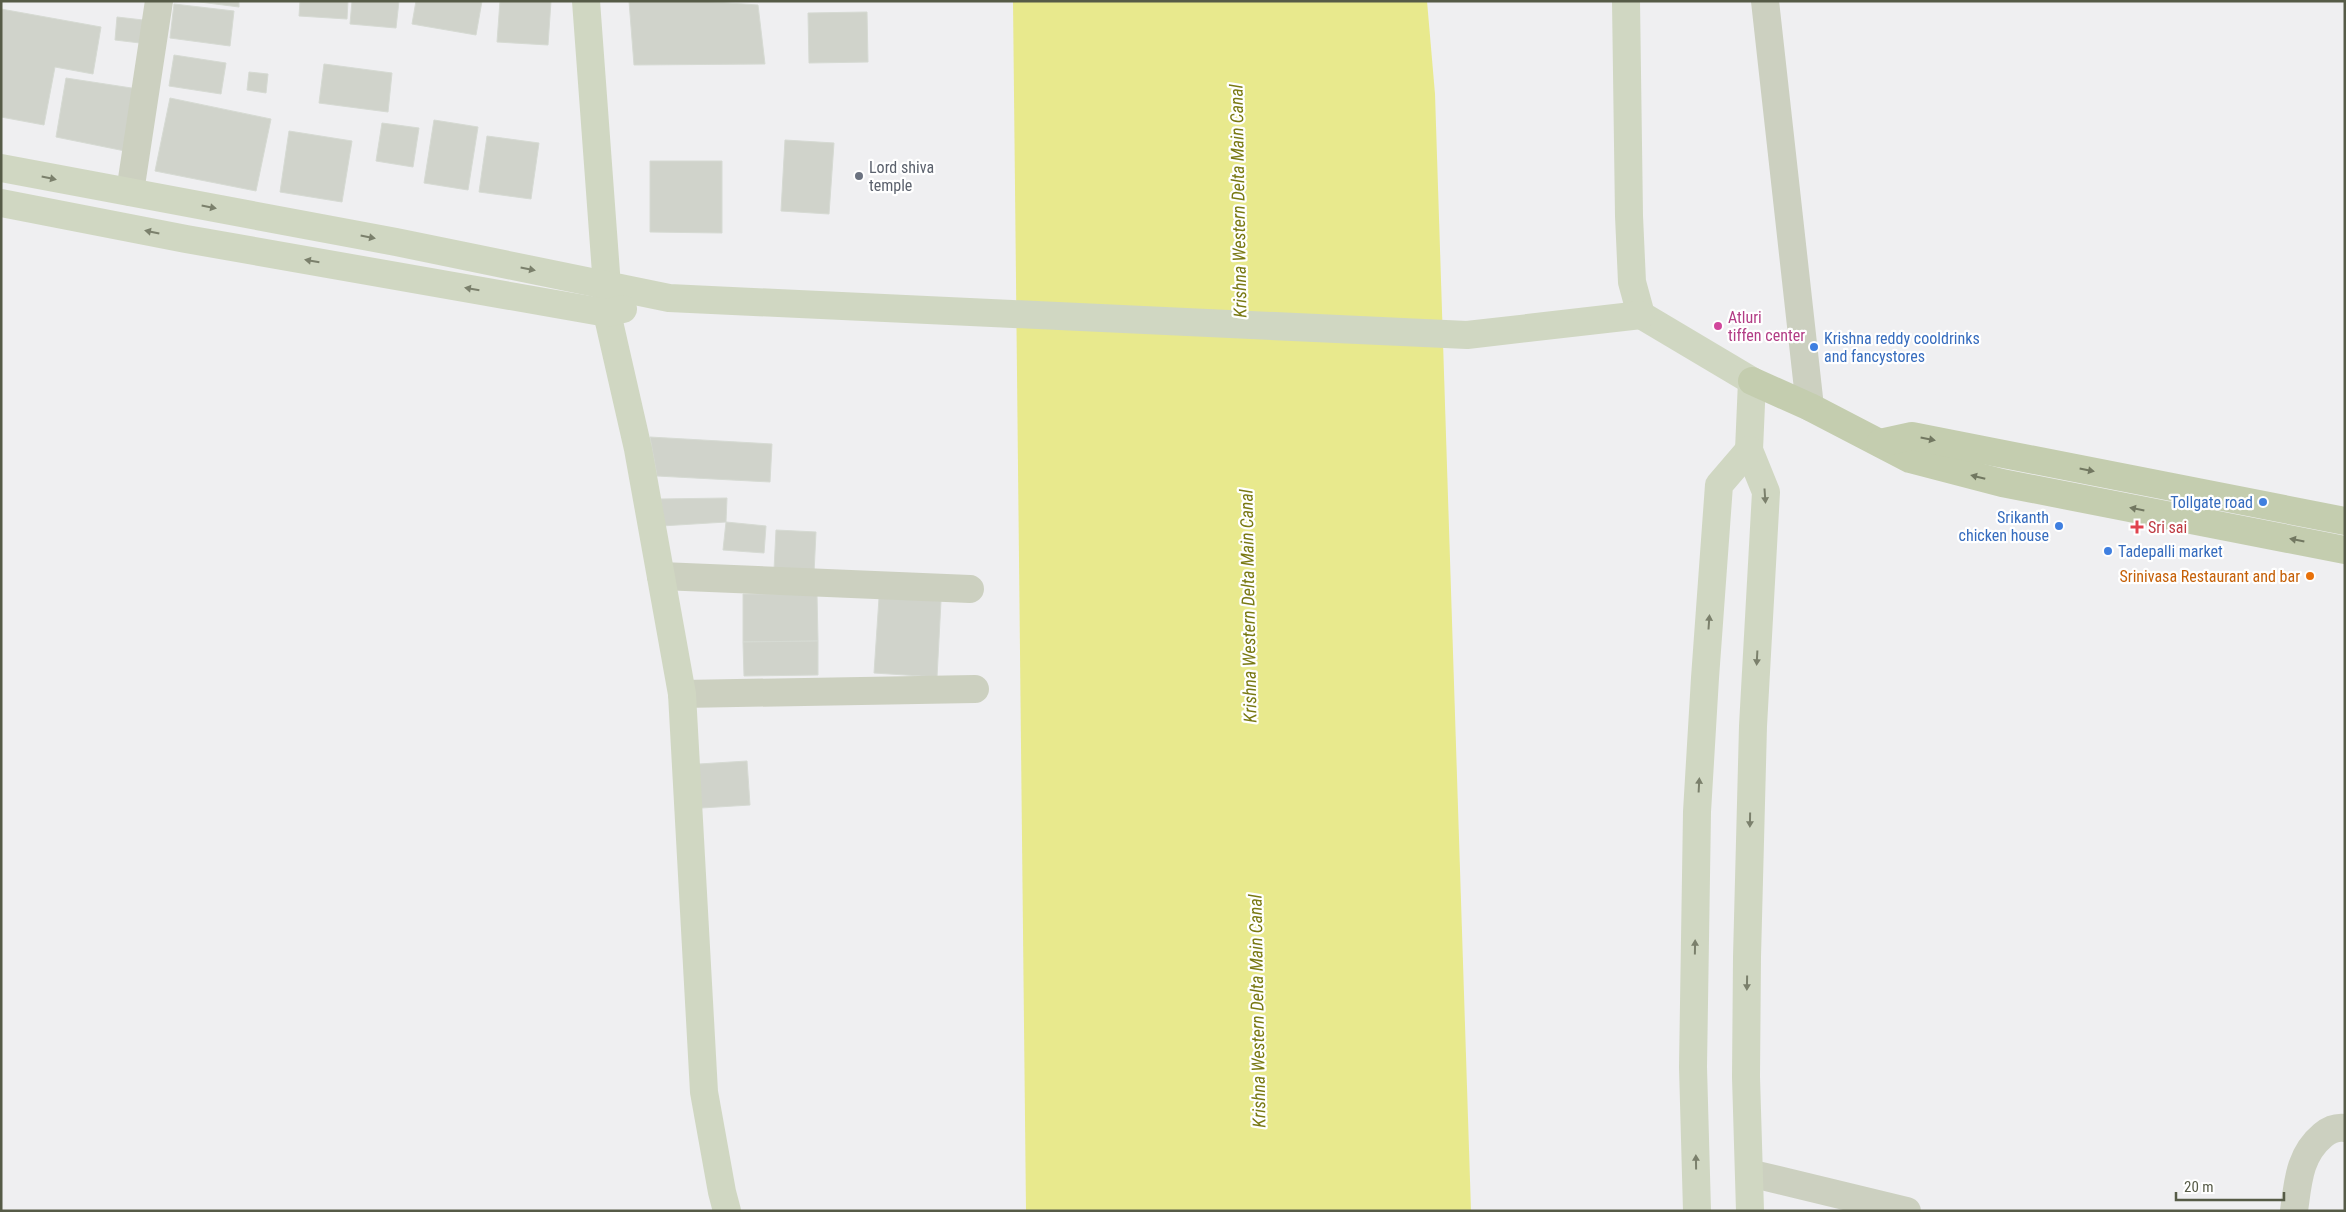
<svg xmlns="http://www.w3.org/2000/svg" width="2346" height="1212" font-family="'Roboto Condensed',sans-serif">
  <rect width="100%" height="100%" fill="#efeff1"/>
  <polygon fill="#e8e98d" points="1013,1 1427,1 1435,94 1471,1211 1026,1211"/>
  <g fill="#d0d3cb" stroke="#d6dad3">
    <polygon points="192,1 239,1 239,7"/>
    <polygon points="300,1 348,1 347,19 299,16"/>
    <polygon points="352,1 399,1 396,28 350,24"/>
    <polygon points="416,1 482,1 476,35 412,24"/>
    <polygon points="500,1 551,1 548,45 497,42"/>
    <polygon points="629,1 699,1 758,5 765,64 634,65"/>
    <polygon points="174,4 234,11 230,46 170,38"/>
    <polygon points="1,9 101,27 93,74 55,67 44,125 1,117"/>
    <polygon points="867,12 868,62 809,63 808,13"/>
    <polygon points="117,17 143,20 140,43 115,40"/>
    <polygon points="174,55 226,63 221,94 169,86"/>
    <polygon points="324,64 392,73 388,112 319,103"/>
    <polygon points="249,72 268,74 266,93 247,90"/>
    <polygon points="66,78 138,89 125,151 56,137"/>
    <polygon points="170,98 271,119 256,191 155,171"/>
    <polygon points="434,120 478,127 468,190 424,183"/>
    <polygon points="382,123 419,128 413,167 376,161"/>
    <polygon points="289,131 352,141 342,202 280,192"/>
    <polygon points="487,136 539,143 531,199 479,192"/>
    <polygon points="785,140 834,143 829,214 781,211"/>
    <polygon points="650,161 722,161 722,233 650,232"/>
    <polygon points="650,437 772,444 770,482 657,476"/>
    <polygon points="727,498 726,522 661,526 661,499"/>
    <polygon points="726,522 766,526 764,553 723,550"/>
    <polygon points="776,530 816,532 814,573 774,570"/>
    <polygon points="743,594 817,594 818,641 743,642"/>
    <polygon points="879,598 941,601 937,677 874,673"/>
    <polygon points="818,641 818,675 744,676 743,642"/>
    <polygon points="747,761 750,805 701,808 699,764"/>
  </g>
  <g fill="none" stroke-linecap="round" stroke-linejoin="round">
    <g stroke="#ccd0c0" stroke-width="28">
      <polyline points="1765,1 1810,407"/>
      <polyline points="130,192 159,1"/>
      <polyline points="661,576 970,589"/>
      <polyline points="682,694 975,689"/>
      <polyline points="1749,1173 1907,1211"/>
      <path d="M2294,1211c4,-29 5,-56 29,-76 6,-5 14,-8 22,-7"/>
    </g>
    <g stroke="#d0d7c2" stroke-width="28">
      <polyline points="586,1 606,273 607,313 638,449 682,694 704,1092 722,1192 727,1211"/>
      <polyline points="1626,1 1629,216 1632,282 1641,315 1752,381 1749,450 1766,492 1753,726 1747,957 1746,1077 1750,1211"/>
      <polyline points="1,168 396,242 669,298 1467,335 1641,315"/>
      <polyline points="1,203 186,239 607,313 623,309"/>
      <polyline points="1697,1211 1693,1067 1697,812 1705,678 1719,485 1749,450"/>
    </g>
    <g stroke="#c4cdaf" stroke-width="28">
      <polyline points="1752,381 1810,407 1910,459 2002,483 2345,550"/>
      <polyline points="1880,443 1912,436 2345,521"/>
    </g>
  </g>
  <defs><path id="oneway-solid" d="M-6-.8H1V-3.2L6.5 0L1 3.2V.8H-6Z" transform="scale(1.25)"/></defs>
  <g fill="#7b806c">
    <use href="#oneway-solid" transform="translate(49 178) rotate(12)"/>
    <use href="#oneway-solid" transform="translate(209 207) rotate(11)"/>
    <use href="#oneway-solid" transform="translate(152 232) rotate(-168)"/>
    <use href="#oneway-solid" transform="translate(368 237) rotate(11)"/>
    <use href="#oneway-solid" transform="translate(312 261) rotate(-170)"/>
    <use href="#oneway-solid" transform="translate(528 269) rotate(11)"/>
    <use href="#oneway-solid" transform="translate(472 289) rotate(-170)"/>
    <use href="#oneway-solid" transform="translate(1765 496) rotate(86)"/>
    <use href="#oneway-solid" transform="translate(1709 622) rotate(-86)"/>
    <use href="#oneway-solid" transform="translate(1757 658) rotate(93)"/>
    <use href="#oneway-solid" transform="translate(1699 785) rotate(-87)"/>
    <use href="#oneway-solid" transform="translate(1750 820) rotate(91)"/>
    <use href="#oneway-solid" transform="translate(1695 947) rotate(-89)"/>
    <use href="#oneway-solid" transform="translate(1747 983) rotate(91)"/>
    <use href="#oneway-solid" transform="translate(1696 1162) rotate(-91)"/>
  </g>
  <g fill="#727861">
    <use href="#oneway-solid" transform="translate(1928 439) rotate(11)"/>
    <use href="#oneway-solid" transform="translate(2087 470) rotate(11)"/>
    <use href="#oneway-solid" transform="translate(1978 477) rotate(-166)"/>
    <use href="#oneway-solid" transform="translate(2137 509) rotate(-169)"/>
    <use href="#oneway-solid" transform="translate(2297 540) rotate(-169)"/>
  </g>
  <circle fill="#6b7280" stroke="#fff" stroke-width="2" cx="859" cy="176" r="5"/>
  <circle fill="#d1479c" stroke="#fff" stroke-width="2" cx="1718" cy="326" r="5"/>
  <g fill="#3f7fe0" stroke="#fff" stroke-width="2">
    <circle cx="1814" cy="347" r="5"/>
    <circle cx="2263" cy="502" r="5"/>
    <circle cx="2059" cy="526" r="5"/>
    <circle cx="2108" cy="551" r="5"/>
  </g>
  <path fill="#e0444e" stroke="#fff" stroke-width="2" d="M2134.5 519.5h5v5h5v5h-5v5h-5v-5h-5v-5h5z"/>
  <circle fill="#e8710a" stroke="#fff" stroke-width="2" cx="2310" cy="576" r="5"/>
  <g text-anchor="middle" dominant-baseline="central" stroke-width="4.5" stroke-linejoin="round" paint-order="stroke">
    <g font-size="16" fill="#5b616d" stroke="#fff" text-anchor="start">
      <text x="869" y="167">Lord shiva<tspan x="869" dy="18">temple</tspan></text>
    </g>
    <g font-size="16" fill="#b23c85" stroke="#fff" text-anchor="start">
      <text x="1728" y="317">Atluri<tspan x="1728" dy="18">tiffen center</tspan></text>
    </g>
    <g font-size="16" fill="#366cbe" stroke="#fff" text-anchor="start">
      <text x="1824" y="338">Krishna reddy cooldrinks<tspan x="1824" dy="18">and fancystores</tspan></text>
      <text x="2253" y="502" text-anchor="end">Tollgate road</text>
      <text x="2049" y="517" text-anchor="end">Srikanth<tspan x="2049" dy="18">chicken house</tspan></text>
      <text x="2118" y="551">Tadepalli market</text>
    </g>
    <g font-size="16" fill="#be3a42" stroke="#fff" text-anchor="start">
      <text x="2148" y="527">Sri sai</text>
    </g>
    <g font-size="16" fill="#c56008" stroke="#fff" text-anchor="end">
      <text x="2300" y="576">Srinivasa Restaurant and bar</text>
    </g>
    <g font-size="18" font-style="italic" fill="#787812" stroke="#fff">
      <text transform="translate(1238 201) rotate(-91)">Krishna Western Delta Main Canal</text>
      <text transform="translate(1248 606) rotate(-91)">Krishna Western Delta Main Canal</text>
      <text transform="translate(1257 1011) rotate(-91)">Krishna Western Delta Main Canal</text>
    </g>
  </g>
  <rect width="2346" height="1212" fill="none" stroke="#565b47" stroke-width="5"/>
  <path d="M2176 1192v8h108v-8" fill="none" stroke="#565b47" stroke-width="2.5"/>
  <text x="2184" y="1192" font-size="15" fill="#565b47" stroke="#ffffff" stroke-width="4" paint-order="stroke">20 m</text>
</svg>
